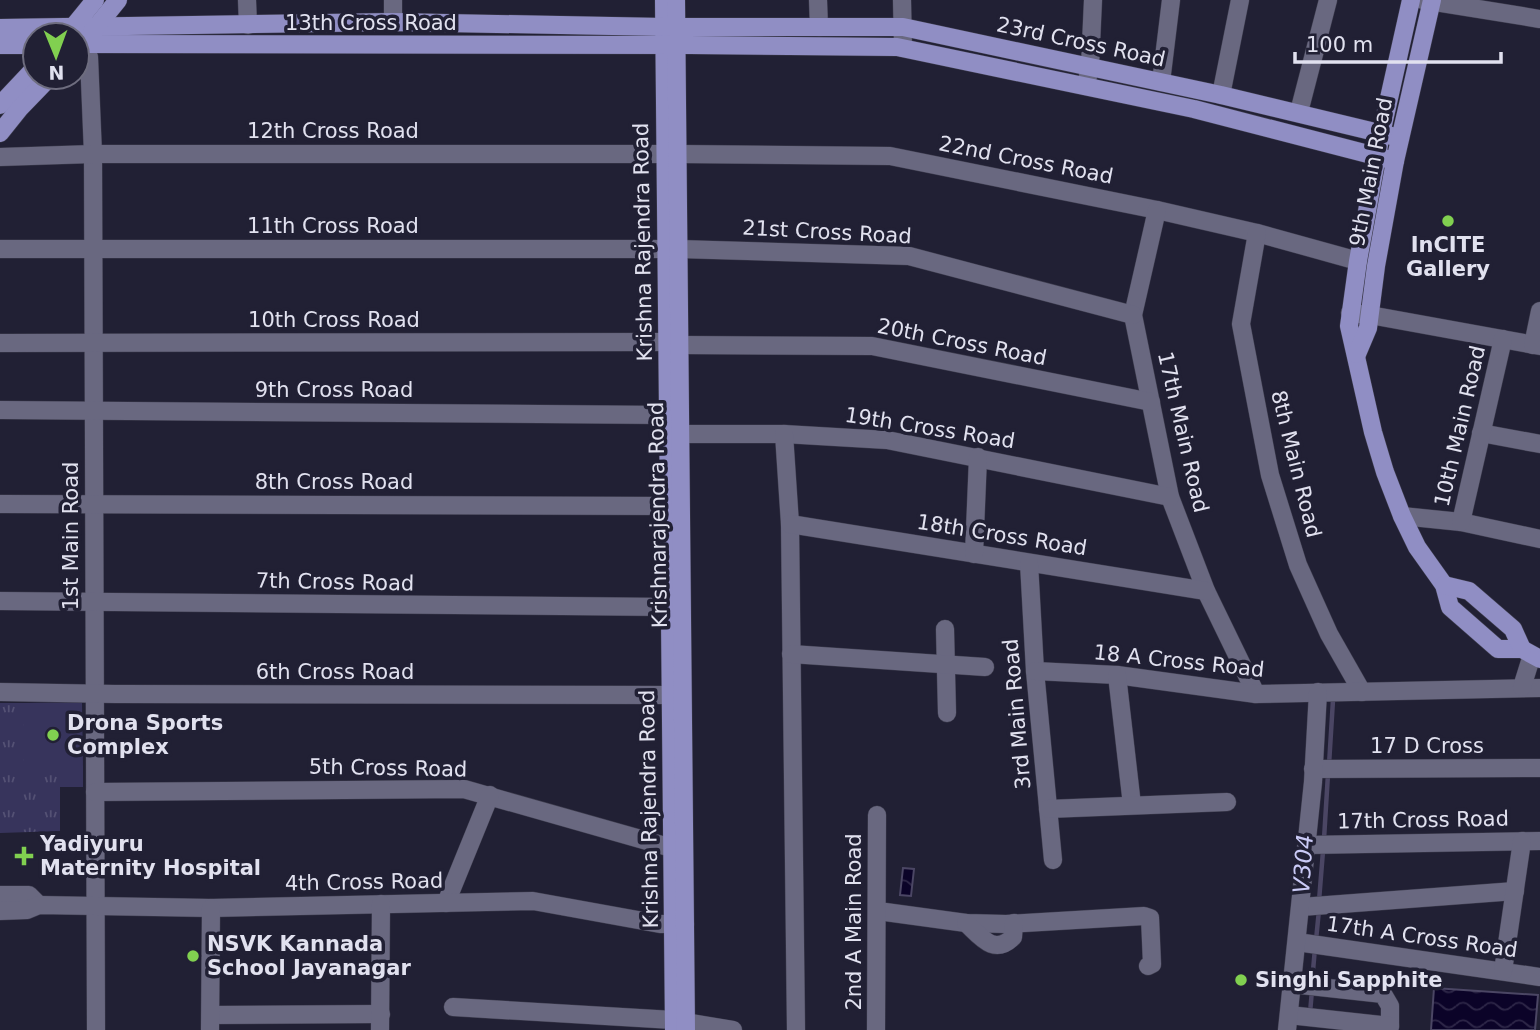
<svg xmlns="http://www.w3.org/2000/svg" width="1540" height="1030" font-family="'DejaVu Sans',sans-serif">
  <defs>
    <pattern id="park-tufts" width="24" height="20" patternUnits="userSpaceOnUse" patternTransform="scale(1.75)"><rect width="24" height="20" fill="#37345c"/><path d="M3 7l-1-3M5 7V3M7 7l1-3M15 17l-1-3M17 17v-4M19 17l1-3" fill="none" stroke="#545174"/></pattern>
    <pattern id="water-waves" width="16" height="10" patternUnits="userSpaceOnUse" patternTransform="scale(1.75)"><rect width="16" height="10" fill="#0b0328"/><path d="M0 5q4-4 8 0t8 0" fill="none" stroke="#2e2748"/></pattern>
  </defs>
  <rect width="100%" height="100%" fill="#212034"/>
  <polygon fill="url(#park-tufts)" points="0,703 24,703 25,767 83,767 83,787 60,787 60,831 0,833"/>
  <polygon fill="#37345c" points="82,702 83,767 24,767 24,703"/>
  <g fill="url(#water-waves)" stroke="#4b4664" stroke-width="2">
    <polygon points="903,868 914,869 911,896 900,895"/>
    <polygon points="1434,988 1538,995 1535,1030 1431,1030"/>
  </g>
  <g fill="none" stroke-linecap="round" stroke-linejoin="round">
    <g stroke="#4b4664" stroke-width="4.5">
      <polyline points="1329,765 1333,700"/>
      <polyline points="1324,839 1328,774"/>
      <polyline points="1319,901 1323,851"/>
      <polyline points="1316,940 1319,910"/>
      <polyline points="1312,982 1315,948"/>
      <polyline points="1310,1013 1312,990"/>
    </g>
    <defs>
      <g id="minor">
        <polyline points="247,0 248,25"/>
        <polyline points="818,0 819,27"/>
        <polyline points="902,0 903,48"/>
        <polyline points="1423,0 1540,19"/>
        <polyline points="393,22 393,0"/>
        <polyline points="82,44 89,57 93,154 96,1030"/>
        <polyline points="1161,82 1171,0"/>
        <polyline points="1086,86 1090,66 1093,0"/>
        <polyline points="1221,95 1240,0"/>
        <polyline points="1299,112 1328,0"/>
        <polyline points="678,154 890,156 1157,210 1257,233 1358,261"/>
        <polyline points="0,157 93,154 665,154"/>
        <polyline points="1157,210 1133,315 1170,497 1206,591 1256,694"/>
        <polyline points="1257,233 1241,324 1270,475 1298,565 1329,634 1362,692"/>
        <polyline points="0,249 666,249"/>
        <polyline points="679,249 909,256 1133,315"/>
        <polyline points="1350,313 1370,315 1540,346"/>
        <polyline points="0,343 667,342"/>
        <polyline points="680,345 872,346 1151,402"/>
        <polyline points="1533,345 1540,311"/>
        <polyline points="0,410 668,415"/>
        <polyline points="1481,433 1540,444"/>
        <polyline points="680,434 784,434 887,440 1170,497"/>
        <polyline points="784,434 790,524 796,1030"/>
        <polyline points="0,504 669,506"/>
        <polyline points="1402,516 1461,522 1540,539"/>
        <polyline points="1461,522 1503,339"/>
        <polyline points="790,524 1206,591"/>
        <polyline points="974,554 978,457"/>
        <polyline points="1029,563 1035,671 1053,860"/>
        <polyline points="0,601 670,607"/>
        <polyline points="945,629 947,713"/>
        <polyline points="791,654 985,667"/>
        <polyline points="1035,671 1117,675 1256,694 1540,688"/>
        <polyline points="1117,675 1132,805"/>
        <polyline points="1522,687 1532,655"/>
        <polyline points="0,692 115,694 671,695"/>
        <polyline points="1313,769 1540,768"/>
        <polyline points="95,792 464,789 672,848"/>
        <polyline points="1048,809 1227,802"/>
        <polyline points="1307,845 1540,841"/>
        <polyline points="0,895 29,895 39,905"/>
        <polyline points="446,903 490,795"/>
        <polyline points="1301,907 1515,891"/>
        <polyline points="0,911 27,910 39,905 211,908 533,901 660,924 685,924"/>
        <polyline points="878,911 966,923 1006,924 1144,916 1150,918 1152,964 1148,966"/>
        <path d="M966,923c15,14 28,33 47,14l1,-14"/>
        <polyline points="1297,942 1540,977"/>
        <polyline points="1503,971 1522,841"/>
        <polyline points="1292,984 1383,994 1390,1006 1390,1026"/>
        <polyline points="453,1007 673,1020 733,1030"/>
        <polyline points="211,1015 381,1014"/>
        <polyline points="1289,1015 1390,1026 1389,1030"/>
        <polyline points="210,1030 211,908"/>
        <polyline points="380,1030 381,904"/>
        <polyline points="876,1030 877,815"/>
        <polyline points="1287,1030 1313,782 1318,692"/>
      </g>
      <g id="major">
        <polyline points="664,0 674,1030"/>
        <polyline points="676,0 686,1030"/>
        <polyline points="1411,0 1381,134 1358,261 1349,326 1373,432 1385,472 1402,516 1417,547 1444,585 1450,607 1498,649 1522,649 1540,659"/>
        <polyline points="0,28 393,22 664,27 903,27 1221,95 1400,138"/>
        <polyline points="69,32 95,0"/>
        <polyline points="92,32 118,0"/>
        <polyline points="77,44 690,45 897,47 1194,109 1395,161"/>
        <polyline points="0,45 35,45"/>
        <polyline points="0,105 35,68"/>
        <polyline points="0,133 20,108 50,77"/>
        <polyline points="1357,354 1368,328 1376,266 1395,161 1432,0"/>
        <polyline points="1444,585 1469,591 1513,629 1522,649"/>
      </g>
    </defs>
    <use href="#minor" stroke="#3e3d4e" stroke-width="19"/>
    <use href="#major" stroke="#3e3d4e" stroke-width="19"/>
    <use href="#minor" stroke="#696880" stroke-width="18"/>
    <use href="#major" stroke="#908ec4" stroke-width="18"/>
  </g>
  <g fill="#81d050" stroke="#212034" stroke-width="2.5">
    <circle cx="1448" cy="221" r="7"/>
    <circle cx="53" cy="735" r="7"/>
    <path d="M20.5 845.5h7v7h7v7h-7v7h-7v-7h-7v-7h7z"/>
    <circle cx="193" cy="956" r="7"/>
    <circle cx="1241" cy="980" r="7"/>
  </g>
  <g text-anchor="middle" dominant-baseline="central" stroke-width="7" stroke-linejoin="round" paint-order="stroke">
    <g font-size="21" fill="#e1e1ef" stroke="#212034">
      <text x="371" y="23">13th Cross Road</text>
      <text transform="translate(1081 42) rotate(12)">23rd Cross Road</text>
      <text x="333" y="131">12th Cross Road</text>
      <text transform="translate(1026 160) rotate(11)">22nd Cross Road</text>
      <text transform="translate(1371 172) rotate(-79)">9th Main Road</text>
      <text x="333" y="226">11th Cross Road</text>
      <text transform="translate(827 232) rotate(3)">21st Cross Road</text>
      <text transform="translate(643 242) rotate(-91)">Krishna Rajendra Road</text>
      <text x="334" y="320">10th Cross Road</text>
      <text transform="translate(962 342) rotate(11)">20th Cross Road</text>
      <text x="334" y="390">9th Cross Road</text>
      <text transform="translate(1460 426) rotate(-77)">10th Main Road</text>
      <text transform="translate(930 428) rotate(9)">19th Cross Road</text>
      <text transform="translate(1183 432) rotate(77)">17th Main Road</text>
      <text transform="translate(1296 464) rotate(76)">8th Main Road</text>
      <text x="334" y="482">8th Cross Road</text>
      <text transform="translate(658 515) rotate(-91)">Krishnarajendra Road</text>
      <text transform="translate(1002 535) rotate(9)">18th Cross Road</text>
      <text transform="translate(71 536) rotate(-90)">1st Main Road</text>
      <text transform="translate(335 582) rotate(1)">7th Cross Road</text>
      <text transform="translate(1179 661) rotate(6)">18 A Cross Road</text>
      <text x="335" y="672">6th Cross Road</text>
      <text transform="translate(1017 714) rotate(-95)">3rd Main Road</text>
      <text x="1427" y="746">17 D Cross</text>
      <text transform="translate(388 768) rotate(1)">5th Cross Road</text>
      <text transform="translate(649 809) rotate(-91)">Krishna Rajendra Road</text>
      <text transform="translate(1423 820) rotate(-1)">17th Cross Road</text>
      <text transform="translate(364 882) rotate(-1)">4th Cross Road</text>
      <text transform="translate(854 922) rotate(-90)">2nd A Main Road</text>
      <text transform="translate(1422 937) rotate(8)">17th A Cross Road</text>
    </g>
    <g font-size="21" font-weight="bold" fill="#e1e1ef" stroke="#212034" text-anchor="start">
      <text x="1448" y="245" text-anchor="middle">InCITE<tspan x="1448" dy="24">Gallery</tspan></text>
      <text x="67" y="723">Drona Sports<tspan x="67" dy="24">Complex</tspan></text>
      <text x="40" y="844">Yadiyuru<tspan x="40" dy="24">Maternity Hospital</tspan></text>
      <text x="207" y="944">NSVK Kannada<tspan x="207" dy="24">School Jayanagar</tspan></text>
      <text x="1255" y="980">Singhi Sapphite</text>
    </g>
    <g font-size="23" font-style="italic" fill="#cacaf6" stroke="#212034">
      <text transform="translate(1303 864) rotate(-86)">V304</text>
    </g>
  </g>
  <g transform="translate(56 56) rotate(179)"><circle r="33" fill="#212034" stroke="#6e6d7f" stroke-width="2"/>
  <path d="M0-5L12 26L0 18L-12 26Z" fill="#81d050"/>
  <text y="-10" font-size="19" font-weight="bold" text-anchor="middle" fill="#e1e1ef">N</text>
  </g>
  <path d="M1295 52v10h206v-10" fill="none" stroke="#e1e1ef" stroke-width="3.5"/>
  <text x="1306" y="52" font-size="21" fill="#e1e1ef" stroke="#212034" stroke-width="5" paint-order="stroke">100 m</text>
</svg>
